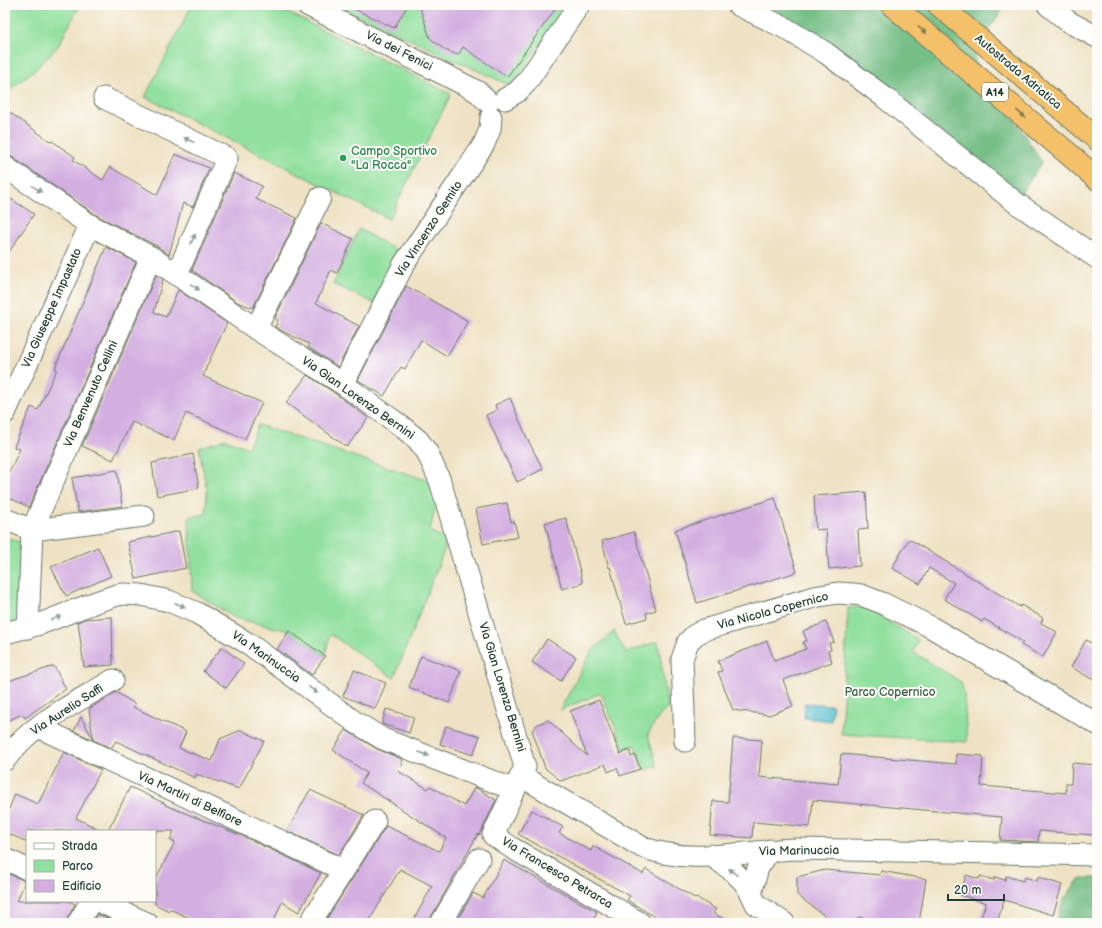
<svg xmlns="http://www.w3.org/2000/svg" width="1102" height="928" font-family="'Balsamiq Sans',sans-serif">
  <rect width="100%" height="100%" fill="#fdfcf7"/>
  <filter id="ink" filterUnits="userSpaceOnUse"><feTurbulence type="fractalNoise" baseFrequency=".025" numOctaves="2"/><feDisplacementMap in="SourceGraphic" scale="8" xChannelSelector="R" yChannelSelector="G"/><feConvolveMatrix kernelMatrix="1 2 1 2 8 2 1 2 1" color-interpolation-filters="sRGB"/></filter>
  <filter id="wash" filterUnits="userSpaceOnUse"><feTurbulence type="fractalNoise" baseFrequency=".012" numOctaves="4" result="noise"/><feDisplacementMap in="SourceGraphic" scale="16" xChannelSelector="R" yChannelSelector="G"/><feGaussianBlur stdDeviation="0.9" result="paint"/><feColorMatrix in="noise" values="0 0 0 0 0 0 0 0 0 0 0 0 0 0 0 0 0 1.4 0 .05"/><feComposite in="paint" operator="in"/></filter>
  <g filter="url(#wash)">
    <rect width="100%" height="100%" fill="#efe2c4"/>
    <g fill="#92e09f" stroke="#588e6a">
      <polygon points="5,5 80,5 58,46 37,68 9,90 5,87"/>
      <polygon points="192,5 273,5 451,94 389,219 145,97"/>
      <polygon points="335,5 568,5 511,86"/>
      <polygon points="359,229 401,253 374,303 333,284"/>
      <polygon points="258,425 430,481 436,504 430,531 448,541 394,678 330,634 325,656 289,631 235,618 192,591 189,517 206,514 207,491 199,448 225,439 248,448"/>
      <polygon points="5,537 22,543 21,626 5,629"/>
      <polygon points="865,607 918,640 913,652 961,682 964,694 967,742 841,734 848,608"/>
      <path d="M614,631l12,22 32,-12 10,67c-9,7 -15,17 -20,27l9,31 -13,4 -10,-25 -10,4 -23,-56 -41,17 31,-58z"/>
    </g>
    <g fill="#75be86" stroke="#4a7e5d">
      <polygon points="738,5 1006,5 989,29 974,58 1042,162 1015,202 884,97"/>
      <polygon points="1080,878 1097,878 1097,923 1056,923 1063,900"/>
    </g>
    <polygon fill="#53bcd0" stroke="#397c82" points="805,703 833,705 831,721 804,718"/>
    <g id="blocks">
      <g fill="#d3aee1">
        <polygon points="346,5 408,5 394,28"/>
        <polygon points="419,5 558,5 507,77 463,47 458,55 445,50 430,38"/>
        <polygon points="5,109 51,142 52,141 75,157 73,160 103,180 110,167 157,195 175,154 209,168 193,207 183,203 169,255 157,246 96,215 12,157 5,155"/>
        <polygon points="234,173 262,186 256,199 297,218 253,308 237,302 192,270"/>
        <polygon points="5,195 34,214 5,258"/>
        <polygon points="321,223 353,239 337,273 331,270 316,303 359,326 338,367 308,347 309,344 284,332 275,327 278,320 275,318"/>
        <polygon points="106,247 136,262 29,507 5,496 5,481 20,449 14,447 31,407 38,410 57,369 55,368"/>
        <polygon points="156,275 163,279 154,312 166,317 178,290 227,323 205,370 206,370 203,376 262,403 245,439 186,413 174,440 132,422 113,460 82,446"/>
        <polygon points="406,286 468,321 447,356 421,340 405,369 401,367 384,396 358,380"/>
        <polygon points="307,375 336,394 368,418 347,447 286,403"/>
        <polygon points="510,398 528,440 543,469 517,482 486,415 497,410 495,405"/>
        <polygon points="193,454 199,488 157,496 152,463"/>
        <polygon points="117,470 122,506 78,512 72,478"/>
        <polygon points="866,492 868,529 858,530 860,566 829,569 826,529 816,530 814,496"/>
        <polygon points="775,498 797,572 697,603 675,530"/>
        <polygon points="507,503 511,522 514,521 518,537 483,544 476,509"/>
        <polygon points="566,518 583,583 562,589 545,523"/>
        <polygon points="179,531 186,568 136,579 128,542"/>
        <polygon points="634,532 656,610 646,613 647,618 626,624 610,567 609,568 602,541"/>
        <polygon points="909,539 1020,607 1021,605 1043,618 1041,623 1057,632 1043,657 1021,645 1023,642 984,619 982,622 944,599 954,583 929,568 920,584 892,568"/>
        <polygon points="98,547 111,576 66,596 51,567"/>
        <polygon points="112,617 113,665 84,667 78,622 84,619"/>
        <polygon points="826,622 834,642 829,643 831,650 828,651 832,662 783,680 793,706 769,715 733,710 718,672 722,671 718,661 767,641 774,660 806,649 803,642 807,641 803,631"/>
        <polygon points="289,631 325,656 312,675 277,649"/>
        <polygon points="547,639 576,657 561,681 532,662"/>
        <polygon points="1086,640 1097,646 1097,682 1071,667"/>
        <polygon points="222,647 244,664 226,688 203,671"/>
        <polygon points="421,656 461,671 449,703 409,687"/>
        <polygon points="54,666 66,689 25,718 22,714 5,722 5,682"/>
        <polygon points="354,670 386,683 375,709 343,696"/>
        <polygon points="116,692 135,704 133,707 186,732 179,748 212,761 220,739 241,730 264,741 239,789 196,774 195,778 116,741 111,748 74,731 81,717 93,739 89,709"/>
        <polygon points="599,700 620,754 629,750 631,757 635,755 640,769 620,776 617,768 608,772 605,764 561,781 545,768 532,730 538,724 548,720 587,756 570,711"/>
        <polygon points="386,709 414,717 409,733 382,724"/>
        <polygon points="446,726 480,736 473,755 440,744"/>
        <polygon points="346,730 377,749 402,759 401,763 403,764 398,771 428,789 430,786 464,806 475,787 496,800 483,828 479,835 478,834 431,917 429,923 412,923 432,886 400,869 368,923 324,923 386,826 439,851 446,838 361,783 367,773 333,750"/>
        <polygon points="733,738 762,740 759,777 838,784 841,754 956,764 956,754 983,756 981,786 1066,793 1066,784 1071,784 1072,763 1097,765 1097,808 1095,808 1093,835 1039,831 1038,842 1000,840 1002,817 813,800 810,827 753,822 752,838 710,835 713,801 728,802"/>
        <polygon points="64,752 101,770 76,818 103,831 27,831 27,842 5,832 5,819 15,794 38,804"/>
        <polygon points="130,787 166,804 165,805 240,835 321,873 299,912 282,902 273,923 200,923 170,909 169,911 155,904 155,880 175,842 170,840 174,831 108,831"/>
        <polygon points="310,790 364,815 339,855 287,831"/>
        <polygon points="532,810 563,827 559,833 591,851 593,846 643,874 646,869 696,899 697,898 716,909 713,913 731,923 665,923 627,900 630,896 518,834"/>
        <polygon points="504,860 597,912 592,923 465,923 458,919 473,893 483,898"/>
        <polygon points="825,870 880,875 881,871 926,879 919,923 890,923 858,917 857,923 834,923 797,895 797,877"/>
        <polygon points="5,872 25,881 17,901 69,901 75,904 68,917 66,923 5,923"/>
        <polygon points="966,875 979,879 980,876 994,880 995,877 1005,880 1006,876 1023,881 1025,877 1037,881 1038,877 1062,885 1053,915 1004,900 997,923 979,923 986,903 960,895"/>
        <polygon points="97,914 118,923 92,923"/>
      </g>
    </g>
  </g>
  <g filter="url(#ink)">
    <use href="#blocks" fill-opacity="0" stroke="#687766" stroke-width="1"/>
    <g fill="none" stroke-linecap="round" stroke-linejoin="round">
      <defs>
        <g id="minor">
          <polyline points="307,5 465,85 478,92 488,102"/>
          <polyline points="738,5 785,28 826,53 884,97 1015,202 1097,258"/>
          <polyline points="1048,5 1069,22 1097,37"/>
          <polyline points="104,98 227,158 177,274"/>
          <polyline points="505,99 517,92 526,83 579,5"/>
          <polyline points="5,167 90,225 151,257 256,329 343,384 401,426 418,440 427,452 440,481 525,767 493,835 512,848 602,900 640,923"/>
          <polyline points="256,329 320,198"/>
          <polyline points="343,384 404,264 484,144 490,129 491,117"/>
          <polyline points="5,413 90,225"/>
          <polyline points="5,519 32,530 144,516"/>
          <polyline points="28,628 32,530 151,257"/>
          <polyline points="5,633 40,624 96,602 117,595 124,594 141,595 169,601 197,613 249,644 355,722 383,739 515,790"/>
          <polyline points="38,727 343,870"/>
          <polyline points="685,741 682,659 688,642 695,635 704,630 814,597 838,593 853,594 861,595 882,603 929,626 1097,724"/>
          <path d="M5,760c26,-37 71,-57 108,-80"/>
          <path d="M521,776l121,71c49,19 105,3 155,2l300,6"/>
          <polyline points="711,855 734,872 743,881 751,893 756,904 784,923"/>
          <polyline points="5,859 27,869"/>
          <polyline points="751,893 758,868 770,850"/>
          <polyline points="98,901 147,923"/>
          <polyline points="78,923 91,901"/>
          <polyline points="310,923 375,821"/>
          <polyline points="441,923 479,859"/>
        </g>
        <g id="motorway">
          <polyline points="892,5 1071,156 1097,179"/>
          <polyline points="939,5 1097,139"/>
        </g>
      </defs>
      <use href="#minor" stroke="#687766" stroke-width="23"/>
      <use href="#motorway" stroke="#687766" stroke-width="24"/>
      <use href="#minor" stroke="#fff" stroke-width="21"/>
      <use href="#motorway" stroke="#f4c16a" stroke-width="22"/>
    </g>
    <defs><path id="oneway-solid" d="M-6-.8H1V-3.2L6.5 0L1 3.2V.8H-6Z"/></defs>
    <g fill="#7f784c">
      <use href="#oneway-solid" transform="translate(922 30) rotate(40)"/>
      <use href="#oneway-solid" transform="translate(1021 114) rotate(40)"/>
    </g>
    <g fill="#8f9e9a">
      <use href="#oneway-solid" transform="translate(189 140) rotate(-154)"/>
      <use href="#oneway-solid" transform="translate(37 189) rotate(34)"/>
      <use href="#oneway-solid" transform="translate(193 239) rotate(-67)"/>
      <use href="#oneway-solid" transform="translate(195 287) rotate(35)"/>
      <use href="#oneway-solid" transform="translate(180 605) rotate(21)"/>
      <use href="#oneway-solid" transform="translate(56 618) rotate(-22)"/>
      <use href="#oneway-solid" transform="translate(313 690) rotate(37)"/>
      <use href="#oneway-solid" transform="translate(424 754) rotate(21)"/>
      <use href="#oneway-solid" transform="translate(733 872) rotate(-140)"/>
    </g>
  </g>
  <circle fill="#2e9e5b" stroke="#fdfcf7" stroke-width="1.5" cx="343" cy="158" r="4"/>
  <g text-anchor="middle" dominant-baseline="central" stroke-width="4" stroke-linejoin="round" paint-order="stroke">
    <rect fill="#fdfcf7" stroke="#62766e" stroke-width="1" x="982" y="83" width="26" height="18" rx="3"/>
    <g font-size="11" font-weight="bold" fill="#1f3d34">
      <text x="995" y="92">A14</text>
    </g>
    <g font-size="12" fill="#1f3d34" stroke="#fdfcf7">
      <text transform="translate(399 51) rotate(27)">Via dei Fenici</text>
      <text transform="translate(1018 72) rotate(40)">Autostrada Adriatica</text>
      <text transform="translate(429 229) rotate(-57)">Via Vincenzo Gemito</text>
      <text transform="translate(52 308) rotate(-66)">Via Giuseppe Impastato</text>
      <text transform="translate(91 394) rotate(-66)">Via Benvenuto Cellini</text>
      <text transform="translate(358 398) rotate(35)">Via Gian Lorenzo Bernini</text>
      <text transform="translate(773 611) rotate(-15)">Via Nicola Copernico</text>
      <text transform="translate(266 657) rotate(35)">Via Marinuccia</text>
      <text transform="translate(502 687) rotate(73)">Via Gian Lorenzo Bernini</text>
      <text transform="translate(67 710) rotate(-33)">Via Aurelio Saffi</text>
      <text transform="translate(190 799) rotate(25)">Via Martiri di Belfiore</text>
      <text transform="translate(799 851) rotate(-1)">Via Marinuccia</text>
      <text transform="translate(557 873) rotate(31)">Via Francesco Petrarca</text>
    </g>
    <g font-size="12" fill="#27864d" stroke="#fdfcf7" text-anchor="start">
      <text x="351" y="151">Campo Sportivo<tspan x="351" dy="14">"La Rocca"</tspan></text>
    </g>
    <g font-size="12" fill="#365e49" stroke="#fdfcf7">
      <text x="890" y="692">Parco Copernico</text>
    </g>
  </g>
  <rect width="1102" height="928" fill="none" stroke="#fdfcf7" stroke-width="20"/>
  <rect x="26" y="830" width="130" height="72" fill="#fdfcf7" stroke="#a4b0a9"/>
  <rect x="34" y="843" width="20" height="6" fill="#ffffff" stroke="#a4b0a9"/>
  <text x="62" y="850" font-size="12" fill="#1f3d34">Strada</text>
  <rect x="34" y="860" width="20" height="12" fill="#92e09f" stroke="#a4b0a9"/>
  <text x="62" y="870" font-size="12" fill="#1f3d34">Parco</text>
  <rect x="34" y="880" width="20" height="12" fill="#d3aee1" stroke="#a4b0a9"/>
  <text x="62" y="890" font-size="12" fill="#1f3d34">Edificio</text>
  <path d="M948 894v6h56v-6" fill="none" stroke="#1f3d34" stroke-width="2"/>
  <text x="954" y="894" font-size="12" fill="#1f3d34" stroke="#fdfcf7" stroke-width="3" paint-order="stroke">20 m</text>
</svg>
